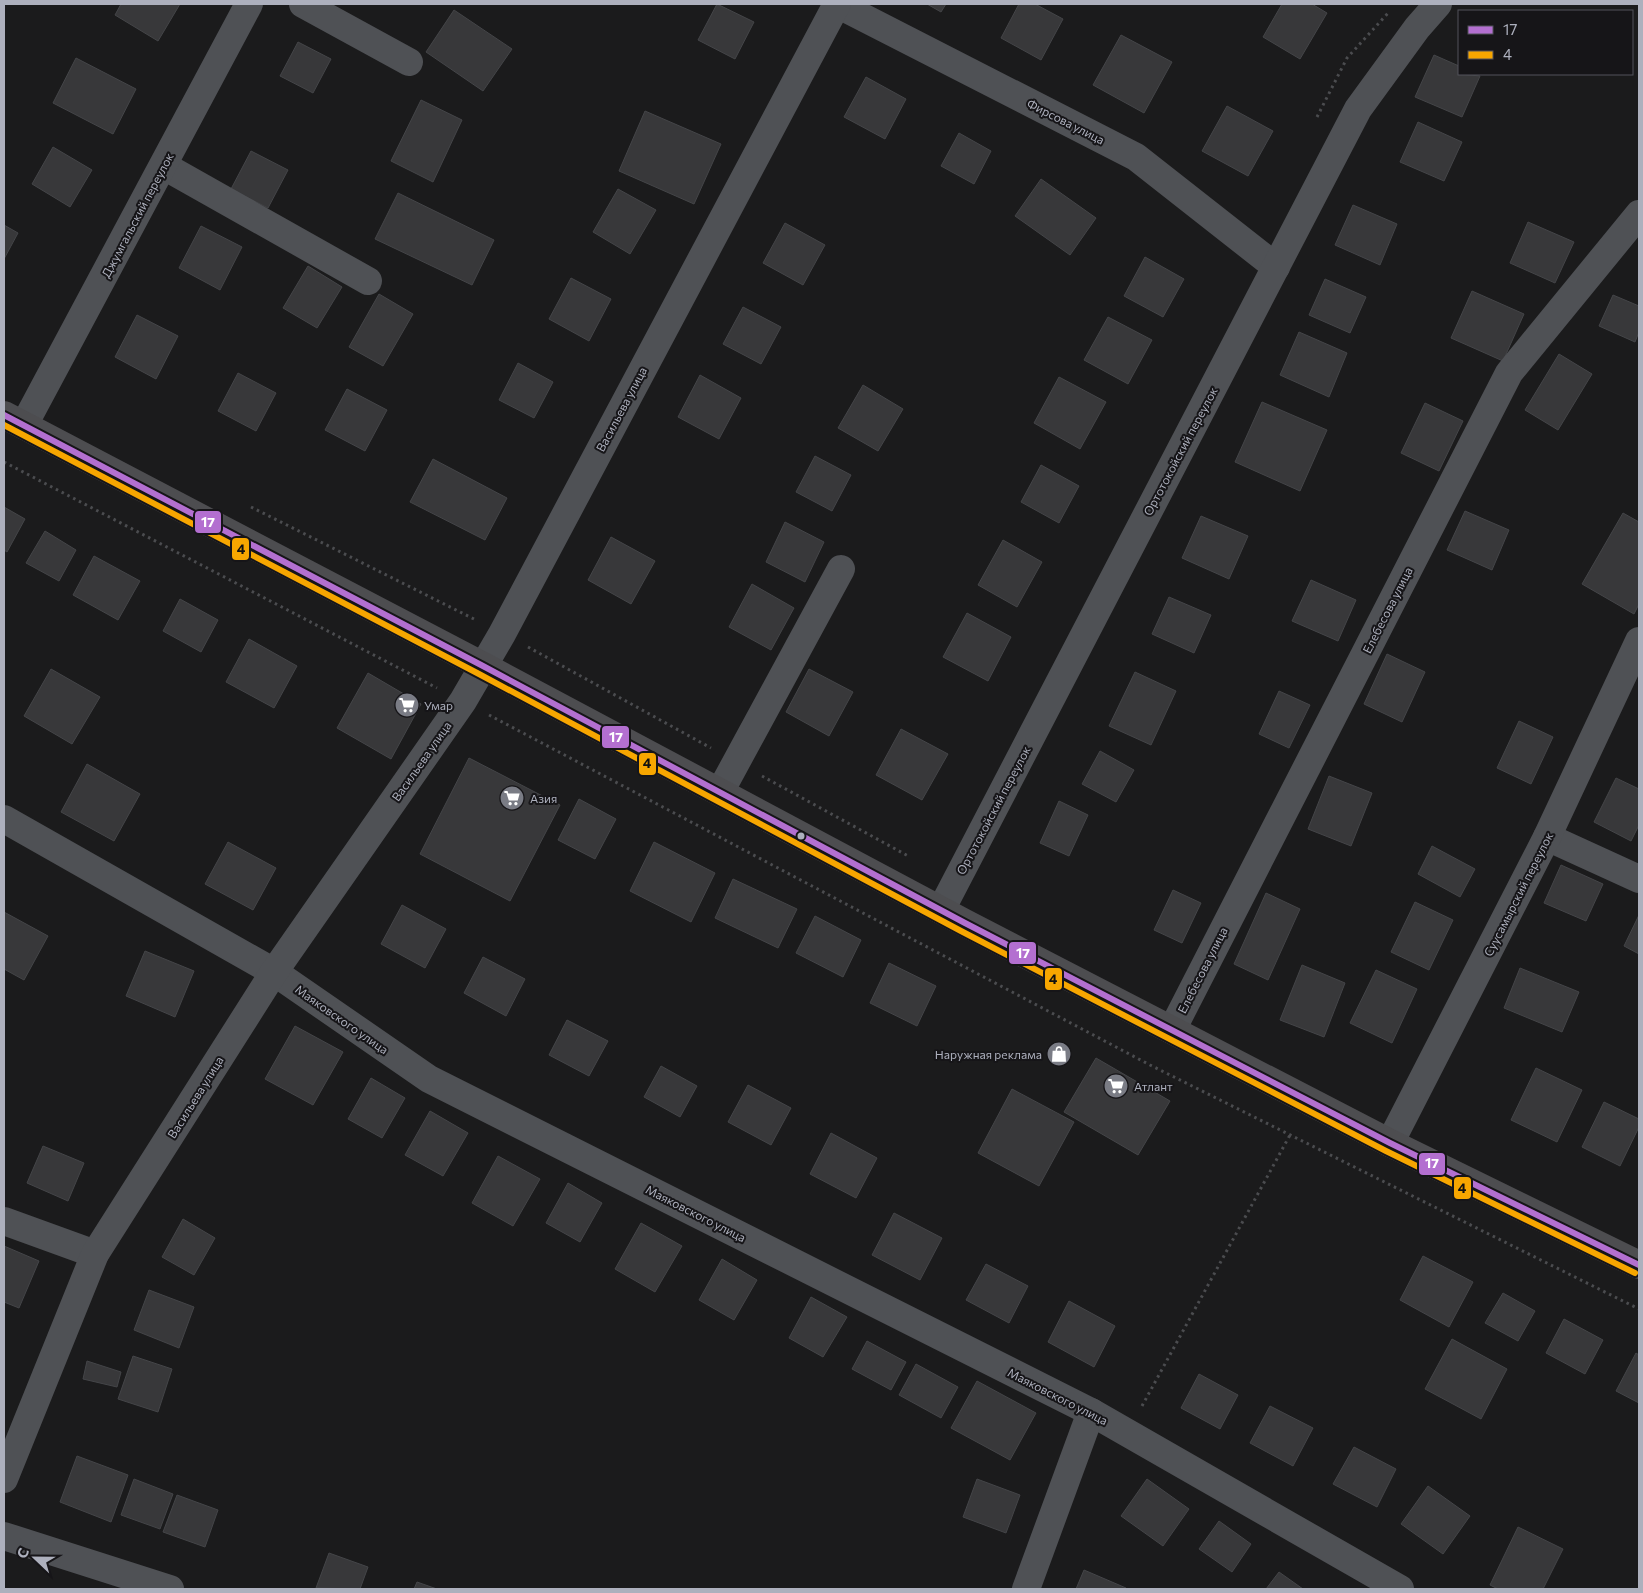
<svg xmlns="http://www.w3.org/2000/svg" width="1643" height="1593" font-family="Commissioner,sans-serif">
  <rect width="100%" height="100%" fill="#1b1b1c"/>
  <g fill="#38383a" stroke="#444548">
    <polygon points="121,4 180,4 158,41 115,15"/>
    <polygon points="717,4 754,22 735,59 698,40"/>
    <polygon points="927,4 946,4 941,12"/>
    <polygon points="1019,4 1035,4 1063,19 1041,60 1001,38"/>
    <polygon points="1282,4 1312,4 1327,13 1300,59 1263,37"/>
    <polygon points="454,10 512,49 483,91 426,52"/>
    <polygon points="1121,35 1172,62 1144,113 1093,85"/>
    <polygon points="298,42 331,59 313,93 280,76"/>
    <polygon points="1434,55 1459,66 1459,74 1480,76 1462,117 1415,97"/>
    <polygon points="76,58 136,89 113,134 53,103"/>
    <polygon points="866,77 906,99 885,139 844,117"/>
    <polygon points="421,100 462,120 433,182 391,161"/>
    <polygon points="1227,106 1273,131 1248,176 1202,151"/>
    <polygon points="645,111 721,144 694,204 619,171"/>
    <polygon points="1418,122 1462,142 1444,181 1400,162"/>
    <polygon points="959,133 991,151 974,184 941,166"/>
    <polygon points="53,147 92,170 70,207 32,184"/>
    <polygon points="251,151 288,170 268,208 231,189"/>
    <polygon points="1041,179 1096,218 1070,255 1015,216"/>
    <polygon points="618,189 656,210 630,254 593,232"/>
    <polygon points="398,193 494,240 472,285 375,239"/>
    <polygon points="1353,205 1397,224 1380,265 1335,245"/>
    <polygon points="1528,222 1574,242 1555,283 1510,263"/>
    <polygon points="785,223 825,245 803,285 763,263"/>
    <polygon points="4,225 18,233 4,259"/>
    <polygon points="201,226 242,247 220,290 179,268"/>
    <polygon points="1145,257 1184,279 1163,317 1124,296"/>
    <polygon points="308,266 342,287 317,328 283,308"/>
    <polygon points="571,278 611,299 589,341 549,319"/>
    <polygon points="1325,279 1366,297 1350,333 1309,315"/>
    <polygon points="1472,291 1524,314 1503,361 1451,338"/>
    <polygon points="379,294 413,314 383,366 349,347"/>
    <polygon points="1613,295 1639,306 1639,332 1635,342 1599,326"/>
    <polygon points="743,307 781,327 761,364 723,344"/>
    <polygon points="137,315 178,336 156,379 115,357"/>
    <polygon points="1108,317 1152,340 1128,384 1084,360"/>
    <polygon points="1299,332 1347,353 1329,397 1280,375"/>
    <polygon points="1559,354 1592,374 1558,430 1525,410"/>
    <polygon points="518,363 553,382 534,418 499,400"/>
    <polygon points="238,373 276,393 256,431 218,411"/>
    <polygon points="700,375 741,398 719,439 678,417"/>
    <polygon points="1059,377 1106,402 1080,449 1034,423"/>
    <polygon points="863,385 903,409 878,451 838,428"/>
    <polygon points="347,389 387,410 365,451 325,430"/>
    <polygon points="1262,402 1327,430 1300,491 1235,462"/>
    <polygon points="1425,403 1463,421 1439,471 1401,453"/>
    <polygon points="815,456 851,475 832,511 796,492"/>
    <polygon points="433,459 507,498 485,540 410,502"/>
    <polygon points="1041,465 1079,486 1059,523 1021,502"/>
    <polygon points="4,507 25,519 7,552 4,550"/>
    <polygon points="1465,511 1509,530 1492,570 1447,550"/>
    <polygon points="1623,513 1639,522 1639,604 1634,614 1582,584"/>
    <polygon points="1201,516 1248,536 1229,579 1182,558"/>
    <polygon points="785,522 824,542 805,582 766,562"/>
    <polygon points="45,531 76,550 59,581 26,563"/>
    <polygon points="611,537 655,561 631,604 588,580"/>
    <polygon points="1003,540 1042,562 1017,607 978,585"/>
    <polygon points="94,556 140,581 118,620 73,595"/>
    <polygon points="1311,580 1356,600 1338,641 1292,621"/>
    <polygon points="752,584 794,608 771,650 729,627"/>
    <polygon points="1169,597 1211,615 1194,653 1152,634"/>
    <polygon points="180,599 218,620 201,652 163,631"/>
    <polygon points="967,613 1011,637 988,681 943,657"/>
    <polygon points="249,639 297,666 274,708 226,682"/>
    <polygon points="1387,654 1425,672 1402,722 1364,704"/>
    <polygon points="51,669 100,697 72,744 24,716"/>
    <polygon points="809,669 853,692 829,736 786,712"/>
    <polygon points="1135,672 1176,691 1151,745 1109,726"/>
    <polygon points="368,673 421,704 391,759 337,728"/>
    <polygon points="1279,691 1310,705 1289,748 1259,734"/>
    <polygon points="1519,721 1553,737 1531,784 1497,768"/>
    <polygon points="901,729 948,754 922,800 876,775"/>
    <polygon points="1100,751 1134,770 1116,802 1082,784"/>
    <polygon points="469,758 560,805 510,901 420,854"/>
    <polygon points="87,764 140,794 114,841 61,812"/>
    <polygon points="1329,776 1372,793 1351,846 1308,829"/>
    <polygon points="1616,778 1639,789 1639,825 1631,841 1594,822"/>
    <polygon points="579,799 616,819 595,859 558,840"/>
    <polygon points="1059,801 1088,815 1069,856 1040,843"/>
    <polygon points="228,842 276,868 253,910 205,884"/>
    <polygon points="654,842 715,873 691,922 630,891"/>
    <polygon points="1432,846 1475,869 1460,897 1418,874"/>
    <polygon points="1561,865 1603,884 1586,921 1544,903"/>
    <polygon points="733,879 797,909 778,948 715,918"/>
    <polygon points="1173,890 1201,903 1182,943 1154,930"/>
    <polygon points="1266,893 1300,909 1268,980 1234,964"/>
    <polygon points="1415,902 1453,920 1429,970 1391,952"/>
    <polygon points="402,905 446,929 425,968 381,944"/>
    <polygon points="4,912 48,936 24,980 4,969"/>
    <polygon points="1639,915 1639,954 1624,946"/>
    <polygon points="815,916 861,940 843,977 796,953"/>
    <polygon points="145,951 194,971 175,1017 126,996"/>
    <polygon points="483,957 525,979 506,1016 464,993"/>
    <polygon points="889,963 936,986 917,1026 870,1003"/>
    <polygon points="1302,965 1345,983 1324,1037 1280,1020"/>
    <polygon points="1520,968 1579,992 1562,1032 1504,1008"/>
    <polygon points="1376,970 1417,989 1392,1043 1350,1023"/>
    <polygon points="567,1020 608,1041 589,1076 549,1055"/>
    <polygon points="295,1026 343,1052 313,1105 265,1079"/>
    <polygon points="1096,1058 1170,1101 1138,1155 1064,1112"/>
    <polygon points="661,1066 697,1086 680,1117 644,1097"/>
    <polygon points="1536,1068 1582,1090 1557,1142 1511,1120"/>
    <polygon points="371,1078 405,1098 382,1138 348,1119"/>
    <polygon points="748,1085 791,1108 771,1145 728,1122"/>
    <polygon points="1012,1089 1074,1122 1039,1186 978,1153"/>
    <polygon points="1604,1102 1639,1119 1639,1127 1620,1166 1582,1147"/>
    <polygon points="430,1111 468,1133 443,1176 405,1155"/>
    <polygon points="831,1133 877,1158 856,1198 810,1174"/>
    <polygon points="43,1146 84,1163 68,1201 27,1183"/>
    <polygon points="498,1156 540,1179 513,1226 472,1203"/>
    <polygon points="568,1183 602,1203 580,1242 546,1223"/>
    <polygon points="894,1213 942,1238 920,1280 872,1255"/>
    <polygon points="183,1219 215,1238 194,1275 162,1257"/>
    <polygon points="641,1223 682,1246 655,1292 615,1269"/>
    <polygon points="4,1246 39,1261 19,1308 4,1302"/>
    <polygon points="1423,1256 1473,1282 1449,1327 1400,1300"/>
    <polygon points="722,1259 757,1280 734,1320 699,1300"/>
    <polygon points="986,1264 1028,1286 1009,1323 966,1300"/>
    <polygon points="149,1290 194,1307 179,1348 134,1330"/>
    <polygon points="1503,1293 1535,1311 1518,1341 1485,1323"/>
    <polygon points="811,1297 847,1317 823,1357 789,1338"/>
    <polygon points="1069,1301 1115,1326 1094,1367 1048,1342"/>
    <polygon points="1564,1319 1603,1340 1585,1374 1546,1353"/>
    <polygon points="1452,1339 1507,1369 1481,1419 1425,1389"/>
    <polygon points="867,1341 906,1362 891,1390 852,1369"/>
    <polygon points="1636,1353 1639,1355 1639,1403 1616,1391"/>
    <polygon points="133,1356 172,1369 158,1412 118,1399"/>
    <polygon points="87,1361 121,1372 117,1387 83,1379"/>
    <polygon points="916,1364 958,1387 941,1418 899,1395"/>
    <polygon points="1199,1374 1238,1395 1220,1429 1181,1408"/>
    <polygon points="977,1381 1036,1413 1010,1460 951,1428"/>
    <polygon points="1270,1406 1313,1428 1293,1466 1250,1443"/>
    <polygon points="1354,1447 1396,1469 1377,1507 1333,1484"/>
    <polygon points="77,1456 128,1475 111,1522 60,1502"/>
    <polygon points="134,1479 173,1494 160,1529 121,1515"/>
    <polygon points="977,1479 1020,1495 1006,1533 963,1517"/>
    <polygon points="1147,1479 1189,1509 1163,1546 1121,1516"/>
    <polygon points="1428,1486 1470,1516 1443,1554 1401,1524"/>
    <polygon points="177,1495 218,1510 205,1547 163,1532"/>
    <polygon points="1219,1521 1251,1544 1232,1572 1199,1549"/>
    <polygon points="1518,1527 1563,1549 1543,1589 1498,1589 1490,1585"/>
    <polygon points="329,1553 368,1567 360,1589 316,1588"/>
    <polygon points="1084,1570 1126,1588 1125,1589 1076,1589"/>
    <polygon points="1279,1572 1303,1589 1266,1589"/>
    <polygon points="417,1582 437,1589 414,1589"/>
  </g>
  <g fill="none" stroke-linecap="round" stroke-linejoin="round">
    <g stroke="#4b4c4f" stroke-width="3" stroke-dasharray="2.5 4" stroke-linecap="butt">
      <polyline points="1317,117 1347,58 1389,12"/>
      <polyline points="4,462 437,688"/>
      <polyline points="251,507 476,620"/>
      <polyline points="528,647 711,748"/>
      <polyline points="489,715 1150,1065 1639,1309"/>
      <polyline points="762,776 910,857"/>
      <polyline points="1142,1406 1290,1135"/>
    </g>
    <g stroke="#4f5155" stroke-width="28">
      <polyline points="303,4 409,62"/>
      <polyline points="837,4 1136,157 1276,267"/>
      <polyline points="164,166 368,281"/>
      <polyline points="24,425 249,4"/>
      <polyline points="720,792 841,569"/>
      <polyline points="4,819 274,972 429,1079 1091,1412 1400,1589"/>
      <polyline points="1547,837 1639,879"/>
      <polyline points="941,910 1358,109 1417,28 1438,4"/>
      <polyline points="1172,1030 1509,373 1639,214"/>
      <polyline points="1390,1143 1547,837 1639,641"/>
      <polyline points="4,1221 95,1254"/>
      <polyline points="4,1479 95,1254 274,972 463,701 502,634 837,4"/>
      <polyline points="4,1536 170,1589"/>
      <polyline points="1026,1589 1091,1412"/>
    </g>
    <polyline stroke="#4d4d50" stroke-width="28" points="4,415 483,666 965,923 1390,1143 1639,1265"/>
    <defs>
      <polyline id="bus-1" points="4,415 483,666 965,923 1390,1143 1639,1265"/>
      <polyline id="bus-2" points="4,425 479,674 961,931 1386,1151 1635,1273"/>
    </defs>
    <use href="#bus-1" stroke="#161518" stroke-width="10"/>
    <use href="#bus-2" stroke="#161518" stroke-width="10"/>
    <use href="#bus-1" stroke="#b36fd0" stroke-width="6"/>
    <use href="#bus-2" stroke="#f7a600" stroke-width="6"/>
  </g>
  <defs>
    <symbol id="supermarket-disc" viewBox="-11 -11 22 22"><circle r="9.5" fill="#7a7c85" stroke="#161518"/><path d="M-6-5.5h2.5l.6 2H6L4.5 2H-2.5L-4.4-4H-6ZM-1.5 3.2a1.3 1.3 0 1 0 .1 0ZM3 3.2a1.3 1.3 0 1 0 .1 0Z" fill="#fff"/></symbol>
    <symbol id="shop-disc" viewBox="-11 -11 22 22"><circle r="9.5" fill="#7a7c85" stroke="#161518"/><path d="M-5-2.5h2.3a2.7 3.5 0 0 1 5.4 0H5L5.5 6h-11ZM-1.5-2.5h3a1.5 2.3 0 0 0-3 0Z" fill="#fff"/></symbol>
  </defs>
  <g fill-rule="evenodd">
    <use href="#supermarket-disc" x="393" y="691" width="28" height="28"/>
    <use href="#supermarket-disc" x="498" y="784" width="28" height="28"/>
    <use href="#shop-disc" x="1045" y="1040" width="28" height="28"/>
    <use href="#supermarket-disc" x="1102" y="1072" width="28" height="28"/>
  </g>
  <circle fill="#adb0bd" stroke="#161518" stroke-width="2" cx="801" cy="836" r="4.5"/>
  <g text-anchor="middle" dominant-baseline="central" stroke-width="4" stroke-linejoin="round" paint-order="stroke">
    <g font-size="12" fill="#adb0bd" stroke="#161518">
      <text transform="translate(1066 121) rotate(27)">Фирсова улица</text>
      <text transform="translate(137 215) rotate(-62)">Джумгальский переулок</text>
      <text transform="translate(621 409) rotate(-62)">Васильева улица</text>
      <text transform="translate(1180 451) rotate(-62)">Ортотокойский переулок</text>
      <text transform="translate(1387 610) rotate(-63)">Елебесова улица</text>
      <text transform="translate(421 761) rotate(-55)">Васильева улица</text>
      <text transform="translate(993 810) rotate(-62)">Ортотокойский переулок</text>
      <text transform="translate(1518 894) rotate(-63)">Суусамырский переулок</text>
      <text transform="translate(1202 970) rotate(-63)">Елебесова улица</text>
      <text transform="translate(342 1019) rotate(35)">Маяковского улица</text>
      <text transform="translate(195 1097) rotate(-58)">Васильева улица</text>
      <text transform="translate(696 1213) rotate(27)">Маяковского улица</text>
      <text transform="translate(1058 1396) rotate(27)">Маяковского улица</text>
    </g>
    <g font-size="12" fill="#adb0bd" stroke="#161518" text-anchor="start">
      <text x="424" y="705">Умар</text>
      <text x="530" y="798">Азия</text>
      <text x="1042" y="1054" text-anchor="end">Наружная реклама</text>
      <text x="1134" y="1086">Атлант</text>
    </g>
  </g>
  <g stroke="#161518" stroke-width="2">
    <rect x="194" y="510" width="28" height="24" rx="5" fill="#b36fd0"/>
    <rect x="231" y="537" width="19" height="24" rx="5" fill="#f7a600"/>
    <rect x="601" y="725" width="29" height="24" rx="5" fill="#b36fd0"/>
    <rect x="638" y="752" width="19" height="24" rx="5" fill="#f7a600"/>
    <rect x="1008" y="941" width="29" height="24" rx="5" fill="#b36fd0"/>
    <rect x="1044" y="967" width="19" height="24" rx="5" fill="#f7a600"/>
    <rect x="1418" y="1152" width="28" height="24" rx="5" fill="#b36fd0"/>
    <rect x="1453" y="1176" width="19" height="24" rx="5" fill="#f7a600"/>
  </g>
  <g font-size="14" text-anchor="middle" font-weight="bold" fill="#fff">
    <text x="208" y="527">17</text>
    <text x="616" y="742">17</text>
    <text x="1023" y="958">17</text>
    <text x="1432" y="1168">17</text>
  </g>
  <g font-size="14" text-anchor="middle" font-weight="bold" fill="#111">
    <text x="241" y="554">4</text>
    <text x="647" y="768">4</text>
    <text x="1053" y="984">4</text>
    <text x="1462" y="1193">4</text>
  </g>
  <rect width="1643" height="1593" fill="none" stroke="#adb0bd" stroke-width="10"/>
  <rect x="1458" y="10" width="175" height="65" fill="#161518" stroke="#52535a"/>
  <rect x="1468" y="26" width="25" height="8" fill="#b36fd0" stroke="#52535a"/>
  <text x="1503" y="35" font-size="15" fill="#adb0bd">17</text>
  <rect x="1468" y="51" width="25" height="8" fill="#f7a600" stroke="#52535a"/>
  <text x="1503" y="60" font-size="15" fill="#adb0bd">4</text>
  <g transform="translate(35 1558) rotate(292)" stroke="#161518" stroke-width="4" paint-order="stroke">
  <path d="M0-4L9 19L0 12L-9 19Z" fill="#adb0bd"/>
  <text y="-8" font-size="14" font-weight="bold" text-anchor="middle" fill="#adb0bd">С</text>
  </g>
</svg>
